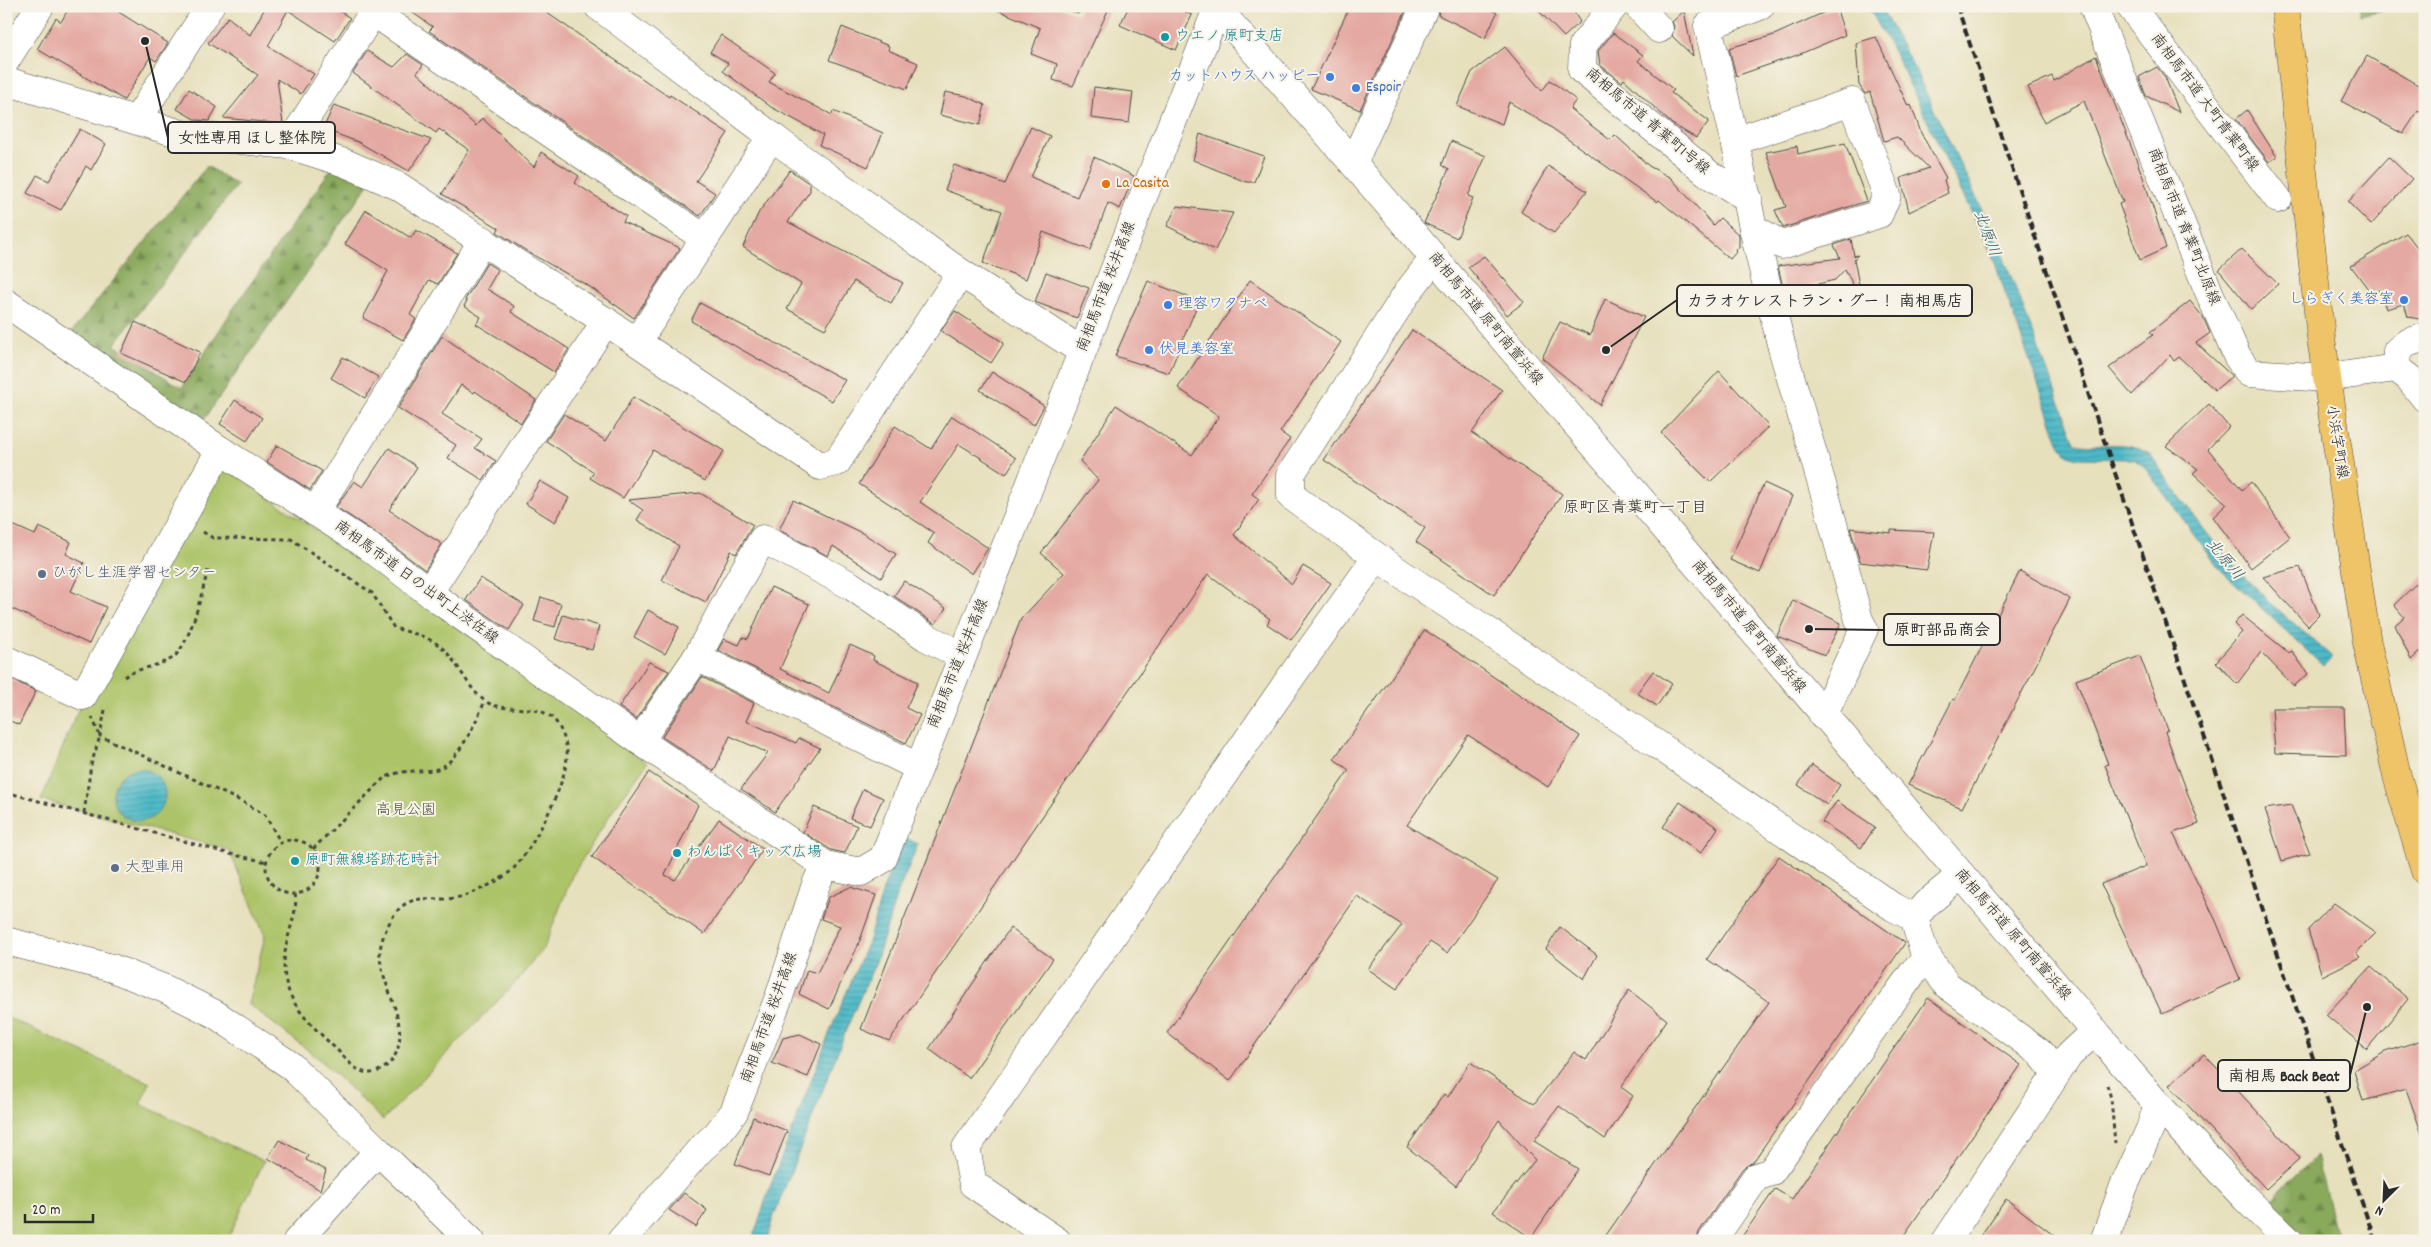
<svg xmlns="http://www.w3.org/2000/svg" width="2431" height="1247" font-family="Dekko,'Klee One',sans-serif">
  <defs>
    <pattern id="forest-firs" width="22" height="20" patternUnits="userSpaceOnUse" patternTransform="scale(1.25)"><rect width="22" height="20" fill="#89a95c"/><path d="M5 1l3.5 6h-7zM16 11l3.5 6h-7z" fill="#708a4c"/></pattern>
    <pattern id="water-rules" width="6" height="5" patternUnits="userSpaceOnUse" patternTransform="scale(1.25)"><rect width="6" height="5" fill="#4db9c8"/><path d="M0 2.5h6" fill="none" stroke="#4097a3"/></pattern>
  </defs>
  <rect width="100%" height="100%" fill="#f7f3e8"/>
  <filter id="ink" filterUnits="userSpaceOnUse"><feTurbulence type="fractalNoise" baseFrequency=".02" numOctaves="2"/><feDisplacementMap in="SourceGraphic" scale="10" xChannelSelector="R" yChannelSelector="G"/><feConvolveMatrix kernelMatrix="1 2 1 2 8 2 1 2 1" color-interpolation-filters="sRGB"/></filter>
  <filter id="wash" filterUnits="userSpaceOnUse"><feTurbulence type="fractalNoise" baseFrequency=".0096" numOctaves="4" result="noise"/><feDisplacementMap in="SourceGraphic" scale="20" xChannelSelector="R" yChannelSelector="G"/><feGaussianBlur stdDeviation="1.12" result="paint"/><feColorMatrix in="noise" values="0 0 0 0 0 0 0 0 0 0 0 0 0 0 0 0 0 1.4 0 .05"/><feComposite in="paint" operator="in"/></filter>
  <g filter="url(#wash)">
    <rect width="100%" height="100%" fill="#e7e0bd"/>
    <g fill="#acc367" stroke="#6c7749">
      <polygon points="222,466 414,596 647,763 613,810 572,876 545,946 518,980 383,1120 317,1057 248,1004 265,936 229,850 41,800 78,710"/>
      <polygon points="6,1017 150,1083 140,1104 264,1161 227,1241 6,1241"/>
    </g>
    <g fill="url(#forest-firs)" stroke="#5a6a44">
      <polygon points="2360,6 2402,6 2360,15"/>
      <polygon points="207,166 237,185 114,345 182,388 235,306 331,169 370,182 200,425 69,335"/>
      <polygon points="2316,1156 2334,1224 2341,1241 2311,1241 2267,1203"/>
    </g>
    <g fill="url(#water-rules)" stroke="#3c727a">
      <path d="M1868,6h12l35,64 84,175 76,198c25,5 52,-4 74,10 29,40 55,80 88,116 29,32 63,59 95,88l-9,9 -104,-98 -74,-100 -11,-9 -56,-1 -12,-4 -7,-12 -68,-189 -93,-193z"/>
      <circle cx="139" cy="795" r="26"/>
      <polygon points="903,837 918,844 896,897 877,959 848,1025 772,1221 767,1241 752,1241 770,1187 829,1034 869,939 883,890"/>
    </g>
    <g id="blocks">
      <g fill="#e4a9a2">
        <polygon points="70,6 109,6 168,43 156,61 150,57 124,100 37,49 56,18 61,22"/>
        <polygon points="266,6 332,6 350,18 335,41 288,10 268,46 314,74 301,94 277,79 283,124 223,118 258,75 208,43 228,17 250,35"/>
        <polygon points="403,6 537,6 669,97 670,95 728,133 696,181 715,193 700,216 429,31 433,27"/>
        <polygon points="988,6 1057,6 1078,14 1081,6 1110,6 1073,86 1053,80 1057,64 1031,54 1040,28"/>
        <polygon points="1129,6 1172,6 1192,15 1176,50 1120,25"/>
        <polygon points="1350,6 1408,6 1360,110 1311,89"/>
        <polygon points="1440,6 1485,6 1497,13 1485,38 1438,15"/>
        <polygon points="1534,6 1570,6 1580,22 1564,37"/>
        <polygon points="1836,7 1845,35 1800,54 1736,76 1729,48 1774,35"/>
        <polygon points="1684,11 1693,56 1672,36 1674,26 1672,22"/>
        <polygon points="842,27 889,46 888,50 918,63 907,89 829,60"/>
        <polygon points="1613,33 1643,55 1638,61 1674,90 1671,93 1709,121 1696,138 1672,124 1624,79 1622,82 1600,65 1598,51"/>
        <polygon points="721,35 775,73 769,82 832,115 833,111 883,133 868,167 819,145 823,135 771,107 723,71 728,63 710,52"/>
        <polygon points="1876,37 1908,106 1911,105 1921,133 1946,178 1944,180 1948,193 1909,212 1901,178 1929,168 1897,137 1884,141 1870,92 1865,94 1859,85 1856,43"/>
        <polygon points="1505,47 1542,91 1550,80 1576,100 1570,109 1610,140 1615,135 1649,166 1671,178 1713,225 1720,218 1739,235 1739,248 1735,249 1737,251 1730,259 1659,200 1657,202 1549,126 1509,102 1502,124 1457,106 1472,72"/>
        <polygon points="367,51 394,67 407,54 423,65 417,73 476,126 482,118 534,167 541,152 579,176 575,183 626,216 623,222 680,248 634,318 590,287 528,252 497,232 499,228 442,194 469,150 439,129 436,133 353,73"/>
        <polygon points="2096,56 2143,177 2166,248 2140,260 2119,204 2123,202 2084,101 2044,122 2028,87 2052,76 2054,81"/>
        <polygon points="2367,56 2425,89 2425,114 2418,111 2403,134 2341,101"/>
        <polygon points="2157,67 2165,77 2179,112 2146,96 2139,77"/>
        <polygon points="1094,87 1133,92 1129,123 1091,118"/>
        <polygon points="189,89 217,107 209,121 196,120 177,109"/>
        <polygon points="945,92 966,96 985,105 980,125 940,115"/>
        <polygon points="334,105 431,140 409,171 358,142 323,129"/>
        <polygon points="2247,110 2277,157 2269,162 2236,119"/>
        <polygon points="1031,127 1050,136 1031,177 1077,197 1094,157 1134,176 1120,209 1108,203 1090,250 1043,232 1026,279 983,263 1002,211 945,190 954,165 1005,184"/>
        <polygon points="80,129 106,144 91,170 86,166 61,210 27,193 37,175 49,181"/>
        <polygon points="1200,134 1264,156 1254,182 1246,182 1193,160"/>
        <polygon points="1451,141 1486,156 1468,196 1473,198 1457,238 1424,223 1449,169 1442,165"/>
        <polygon points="1845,143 1867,201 1783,228 1775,210 1786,207 1766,152 1797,146 1798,154"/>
        <polygon points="2389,157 2412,179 2371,225 2348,202"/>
        <polygon points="1548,166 1587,191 1554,233 1521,212"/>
        <polygon points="790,170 810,184 810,191 788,222 903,283 891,303 854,281 825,329 787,309 801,284 743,247 759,212"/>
        <polygon points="1177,206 1233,213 1215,250 1167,226"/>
        <polygon points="366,210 411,238 416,230 457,253 438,284 429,280 410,315 416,319 403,340 363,318 388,271 345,244"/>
        <polygon points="2406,233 2425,257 2425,320 2408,317 2404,304 2386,309 2380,290 2371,293 2351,266"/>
        <polygon points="1851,239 1854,256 1858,255 1854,259 1859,285 1854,287 1845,269 1835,280 1784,292 1778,266 1840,258 1834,245"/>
        <polygon points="2242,249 2278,284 2251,309 2219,270"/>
        <polygon points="1484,256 1524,302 1507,315 1468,267"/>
        <polygon points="487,263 498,270 487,289 514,306 511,312 569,349 554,372 476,324 481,317 464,306 467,301 465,300"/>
        <polygon points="1046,272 1089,288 1077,318 1035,302"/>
        <polygon points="1250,280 1341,342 1280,432 1290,439 1252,494 1259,499 1234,535 1292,584 1303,566 1331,583 1291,640 1267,624 1270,619 1208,574 889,1041 861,1029 1021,619 1064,573 1041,553 1098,480 1080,461 1116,405 1192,455 1219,416 1178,388"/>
        <polygon points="1148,281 1199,301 1169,373 1115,356"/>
        <polygon points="1605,299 1644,317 1600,405 1542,358 1560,322 1590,335"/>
        <polygon points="2190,301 2203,317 2210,333 2196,343 2232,376 2215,390 2179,357 2174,361 2170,355 2132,395 2109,368 2153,335 2150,332"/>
        <polygon points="700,303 845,380 832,401 691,321"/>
        <polygon points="955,311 1004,343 991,363 941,331"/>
        <polygon points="135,322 200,352 186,382 121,353"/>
        <polygon points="1412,330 1502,390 1472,433 1562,494 1494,595 1416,542 1425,528 1324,460"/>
        <polygon points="442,336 536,400 521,423 475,391 474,393 461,385 442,414 482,439 475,448 496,461 483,480 448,458 456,445 398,408"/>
        <polygon points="343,357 378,377 365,398 331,378"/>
        <polygon points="1719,371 1769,426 1710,482 1661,433"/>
        <polygon points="992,372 1044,406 1034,425 980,390"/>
        <polygon points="633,397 724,451 705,481 653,450 623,498 590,478 594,472 546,441 564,414 606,441"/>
        <polygon points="235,400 262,418 247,441 220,424"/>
        <polygon points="2209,404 2229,427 2208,449 2242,490 2251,482 2290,537 2251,568 2213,517 2227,504 2193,473 2198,469 2166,446"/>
        <polygon points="952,416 1016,458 1006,474 959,444 920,502 988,548 972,574 928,543 934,533 859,484 895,426 931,449"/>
        <polygon points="277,445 322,471 310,490 267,462"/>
        <polygon points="389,448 417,467 389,510 442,544 425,570 377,534 336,507 354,481 363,487"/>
        <polygon points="540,481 569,498 555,522 526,504"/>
        <polygon points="1764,483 1792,496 1760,573 1730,560"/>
        <polygon points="700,493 753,525 736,554 731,551 706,602 662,580 679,546 637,520 643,510 628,500"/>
        <polygon points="793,500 864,534 896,554 881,578 833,546 828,556 779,530"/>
        <polygon points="6,522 35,535 39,527 71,542 66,554 84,563 71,591 106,607 89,644 6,606"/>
        <polygon points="1850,528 1891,533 1891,530 1934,532 1927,570 1860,562"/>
        <polygon points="2300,567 2319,615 2308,626 2263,577"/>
        <polygon points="2020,571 2070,599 1962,808 1908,785 1953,699 1955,700"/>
        <polygon points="2425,575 2425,647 2411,660 2395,625 2404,617 2394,605"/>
        <polygon points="480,578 524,605 509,630 466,600"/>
        <polygon points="904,581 946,608 935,624 894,596"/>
        <polygon points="771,587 809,604 780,669 829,693 850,645 874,656 873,660 918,682 906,708 920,715 906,743 718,650 724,639 739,645 743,637 748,639"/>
        <polygon points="541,597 561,604 555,627 534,621"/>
        <polygon points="1793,600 1841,623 1825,655 1777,636"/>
        <polygon points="648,610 679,627 665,654 634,637"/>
        <polygon points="563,615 599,626 592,650 555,639"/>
        <polygon points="2242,615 2289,653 2292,651 2308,674 2294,686 2261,652 2237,684 2216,662 2242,632 2234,624"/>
        <polygon points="1425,630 1580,736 1548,787 1468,735 1407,825 1498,880 1447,953 1430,942 1397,989 1368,969 1402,925 1357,896 1230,1081 1167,1033 1349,770 1334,759"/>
        <polygon points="2140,656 2168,730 2165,732 2199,824 2173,833 2216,921 2240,979 2162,1014 2101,884 2146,866 2105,765 2108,764 2076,680"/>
        <polygon points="649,662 669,671 636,719 619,707"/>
        <polygon points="1653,671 1672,684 1657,706 1637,693"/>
        <polygon points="6,677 36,691 19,725 6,719"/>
        <polygon points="702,677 754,703 746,721 796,743 799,738 820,748 775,812 741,789 768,753 730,736 714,771 662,737"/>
        <polygon points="2272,708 2344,708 2346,755 2275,753"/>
        <polygon points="1812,765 1840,785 1827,805 1798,785"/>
        <polygon points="649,772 698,805 665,875 675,880 719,819 763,849 704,934 592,857"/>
        <polygon points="863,789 883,798 870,826 850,818"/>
        <polygon points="1837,801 1875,827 1861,848 1822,822"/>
        <polygon points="1680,802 1718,828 1701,853 1663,827"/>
        <polygon points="2291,805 2310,853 2282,861 2265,809"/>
        <polygon points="814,807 857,826 845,853 831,850 803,832"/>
        <polygon points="1779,856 1905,943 1753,1162 1743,1168 1699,1232 1697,1241 1602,1241 1769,1002 1707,959"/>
        <polygon points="850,887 876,895 859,943 829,1009 799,994 807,970 817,973 840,926 821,919 829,897"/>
        <polygon points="2334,903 2376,933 2356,953 2360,957 2322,976 2308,930"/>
        <polygon points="1560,927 1597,955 1584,979 1546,949"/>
        <polygon points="1010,928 1053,959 969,1078 929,1049"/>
        <polygon points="2371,967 2408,999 2367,1049 2326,1015"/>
        <polygon points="1629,990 1667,1020 1621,1087 1633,1096 1605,1139 1559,1106 1534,1141 1578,1169 1531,1238 1493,1212 1535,1160 1499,1120 1456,1186 1407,1147 1444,1094 1448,1097 1470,1062 1534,1104 1574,1052 1586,1060"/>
        <polygon points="1928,998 2021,1065 1900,1241 1739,1241 1775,1189 1792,1199"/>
        <polygon points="800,1034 821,1044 808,1077 772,1063 783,1038"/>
        <polygon points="2425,1039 2425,1134 2422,1134 2406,1089 2363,1101 2354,1070 2385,1052"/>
        <polygon points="2204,1054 2300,1158 2266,1189 2169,1085"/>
        <polygon points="753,1117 787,1131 769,1176 735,1164"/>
        <polygon points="279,1140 308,1155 306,1160 326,1170 320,1190 268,1158"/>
        <polygon points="684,1193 707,1210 696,1227 669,1210"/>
        <polygon points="2006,1199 2061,1241 1977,1241"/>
      </g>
    </g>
  </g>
  <g filter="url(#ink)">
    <use href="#blocks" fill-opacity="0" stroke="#474641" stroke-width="1"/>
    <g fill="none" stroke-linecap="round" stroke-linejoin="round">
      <defs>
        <g id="minor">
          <polyline points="598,6 786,147 961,273 1082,351"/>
          <polyline points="1215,6 1353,163 2158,1105 2246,1199 2289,1241"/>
          <polyline points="1614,6 1583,45 1582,70 1710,175 1748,198"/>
          <polyline points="1638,6 1659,29"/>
          <polyline points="2093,6 2209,292 2237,356 2249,373 2327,378 2396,368 2409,378 2425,398"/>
          <polyline points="2130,6 2278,199"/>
          <polyline points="373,12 704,238"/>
          <polyline points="6,60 40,6"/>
          <polyline points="6,81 181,134 289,145 345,163 398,186 637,342 820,466 837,462 961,273"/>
          <polygon points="1852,102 1887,195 1879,214 1782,245 1753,228 1735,141"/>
          <polyline points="137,120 210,6"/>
          <polyline points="1735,141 1708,26 1760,6"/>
          <polyline points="289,145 377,6"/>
          <polyline points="1353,163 1425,6"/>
          <polyline points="1753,228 1782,348 1828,505 1859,620 1864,629 1823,716"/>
          <polyline points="1434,258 1407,293 1291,474 1291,496 1393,568 1645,736 1893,907 1914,918 1926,904 1961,875"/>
          <polyline points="6,303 220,450 368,546 440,601 640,741 825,865"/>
          <polyline points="637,342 772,136"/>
          <polyline points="2396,368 2397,351 2407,343 2425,337"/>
          <polyline points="315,512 483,240"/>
          <polyline points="429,592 606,321"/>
          <polyline points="697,657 918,767"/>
          <polyline points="6,660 83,696 220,450"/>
          <polyline points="640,741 697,657 734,588 763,539 850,585 926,637 962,656"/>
          <polyline points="1914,918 1924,952 1947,985 2039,1052 2057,1073"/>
          <polyline points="6,941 112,968 165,989 215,1014 290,1065 378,1151"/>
          <polyline points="297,1241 378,1151 471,1241"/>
          <polyline points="621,1241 699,1151 717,1134 734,1112 779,997 816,884 825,865 861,872 883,859 1218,6"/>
          <polyline points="1057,1241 973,1184 966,1148 1291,677 1377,557"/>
          <polyline points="1712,1241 1756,1177 1771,1172 1914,971 1929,959"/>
          <polyline points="1946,1241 2069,1055 2095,1031"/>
          <polyline points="2104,1241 2124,1186 2150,1129 2158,1105"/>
        </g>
        <polyline id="major" points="2285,6 2321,338 2367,643 2397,776 2425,871"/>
      </defs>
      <use href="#minor" stroke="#474641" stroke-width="29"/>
      <use href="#major" stroke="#474641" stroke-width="29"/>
      <g stroke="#474641" stroke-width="3" stroke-dasharray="4 4" stroke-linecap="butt">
        <path d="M203,532l10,6 78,1 81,54 22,35c17,5 36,8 49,21 16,14 24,39 42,52 19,13 47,2 65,15 10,7 18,28 17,40 -1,28 -33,91 -53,112 -8,8 -18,14 -29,19 -10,5 -19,9 -30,11 -23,4 -44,-7 -61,17 -7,11 -15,28 -14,41 2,34 36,75 10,107 -5,5 -12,9 -19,10 -15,1 -26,-16 -36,-25 -33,-32 -60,-55 -48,-106 3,-16 11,-32 8,-48"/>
        <path d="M124,677c13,-9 32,-10 47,-18 19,-11 31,-68 37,-89"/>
        <polyline points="105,710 100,736 243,802 265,815 281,843"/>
        <polyline points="6,792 230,854 267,862"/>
        <polyline points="84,813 91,765 100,736 92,717"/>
        <circle cx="293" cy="867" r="27"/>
        <path d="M313,849l70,-70c16,-10 32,-7 50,-9 24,-3 43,-49 52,-69"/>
        <polyline points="2107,1085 2111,1098 2115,1143"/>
      </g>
      <use href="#minor" stroke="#fff" stroke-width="28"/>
      <use href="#major" stroke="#efc469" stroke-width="28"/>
      <polyline stroke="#2b2b2b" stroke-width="4" stroke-dasharray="8 4" stroke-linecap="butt" points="1957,6 2375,1241"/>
    </g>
  </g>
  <g fill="#0f9aa8" stroke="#f7f3e8" stroke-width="2">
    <circle cx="1165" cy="37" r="5"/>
    <circle cx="677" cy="853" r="5"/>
    <circle cx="295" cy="861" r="5"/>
  </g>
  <g fill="#3f7fe0" stroke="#f7f3e8" stroke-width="2">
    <circle cx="1330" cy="77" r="5"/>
    <circle cx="1356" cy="88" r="5"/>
    <circle cx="2404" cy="300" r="5"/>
    <circle cx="1168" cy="305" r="5"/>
    <circle cx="1149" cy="350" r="5"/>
  </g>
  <circle fill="#e8710a" stroke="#f7f3e8" stroke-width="2" cx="1106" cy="184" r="5"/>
  <g fill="#5c6f8a" stroke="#f7f3e8" stroke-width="2">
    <circle cx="42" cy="574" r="5"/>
    <circle cx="115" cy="868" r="5"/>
  </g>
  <g text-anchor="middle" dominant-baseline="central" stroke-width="4" stroke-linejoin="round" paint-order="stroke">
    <g font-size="15" fill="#0d838f" stroke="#f7f3e8" text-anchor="start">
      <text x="1175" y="37">ウエノ 原町支店</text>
      <text x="687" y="853">わんぱくキッズ広場</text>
      <text x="305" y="861">原町無線塔跡花時計</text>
    </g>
    <g font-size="15" fill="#366cbe" stroke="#f7f3e8" text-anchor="start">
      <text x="1320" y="77" text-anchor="end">カットハウス ハッピー</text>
      <text x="1366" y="88">Espoir</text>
      <text x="2394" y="300" text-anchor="end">しらぎく美容室</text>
      <text x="1178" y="305">理容ワタナベ</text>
      <text x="1159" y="350">伏見美容室</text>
    </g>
    <g font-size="15" fill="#2b2b2b" stroke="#f7f3e8">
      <text transform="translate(2204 103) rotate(53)">南相馬市道 大町青葉町線</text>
      <text transform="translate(1647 122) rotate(40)">南相馬市道 青葉町1号線</text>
      <text transform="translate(2183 227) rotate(68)">南相馬市道 青葉町北原線</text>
      <text transform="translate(1107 287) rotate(-69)">南相馬市道 桜井高線</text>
      <text transform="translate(1485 319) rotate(50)">南相馬市道 原町南萱浜線</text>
      <text transform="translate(2336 442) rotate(81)">小浜字町線</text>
      <text transform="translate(416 583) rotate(36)">南相馬市道 日の出町上渋佐線</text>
      <text transform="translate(1748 627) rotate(50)">南相馬市道 原町南萱浜線</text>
      <text transform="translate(959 664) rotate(-68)">南相馬市道 桜井高線</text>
      <text transform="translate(2012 935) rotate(49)">南相馬市道 原町南萱浜線</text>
      <text transform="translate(770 1018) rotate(-70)">南相馬市道 桜井高線</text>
    </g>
    <g font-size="15" fill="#c56008" stroke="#f7f3e8" text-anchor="start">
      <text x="1116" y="184">La Casita</text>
    </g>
    <g font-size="15" fill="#4e5e75" stroke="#f7f3e8" text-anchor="start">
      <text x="52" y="574">ひがし生涯学習センター</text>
      <text x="125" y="868">大型車用</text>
    </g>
    <g font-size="15" fill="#52593d" stroke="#f7f3e8">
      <text x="406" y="811">高見公園</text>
    </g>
    <g font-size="16" font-style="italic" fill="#375d62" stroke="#f7f3e8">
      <text transform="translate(1986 234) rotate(69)">北原川</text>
      <text transform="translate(2224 560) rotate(50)">北原川</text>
    </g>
    <g font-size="16" fill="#2b2b2b" stroke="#f7f3e8">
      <text x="1635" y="508">原町区青葉町一丁目</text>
    </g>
  </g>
  <path fill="none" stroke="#2b2b2b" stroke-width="2" d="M145 41L168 138M1606 350L1677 300M1809 629L1884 630M2367 1007L2350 1075"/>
  <g fill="#2b2b2b" stroke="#f7f3e8" stroke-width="2">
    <circle cx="145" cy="41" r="5"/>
    <circle cx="1606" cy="350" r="5"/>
    <circle cx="1809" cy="629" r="5"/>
    <circle cx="2367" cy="1007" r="5"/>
  </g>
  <g fill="#f7f3e8" stroke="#2b2b2b" stroke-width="2">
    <rect x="168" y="122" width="167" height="31" rx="5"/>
    <rect x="1677" y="285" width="295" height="31" rx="5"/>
    <rect x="1884" y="614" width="116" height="31" rx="5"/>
    <rect x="2218" y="1060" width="132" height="31" rx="5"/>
  </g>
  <g font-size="16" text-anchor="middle" font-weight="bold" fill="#2b2b2b">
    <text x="252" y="143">女性専用 ほし整体院</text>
    <text x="1825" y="306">カラオケレストラン・グー！ 南相馬店</text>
    <text x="1942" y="635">原町部品商会</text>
    <text x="2284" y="1081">南相馬 Back Beat</text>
  </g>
  <rect width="2431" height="1247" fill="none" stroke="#f7f3e8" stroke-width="25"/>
  <g transform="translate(2384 1200) rotate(204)" stroke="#f7f3e8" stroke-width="4" paint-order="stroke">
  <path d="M0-4L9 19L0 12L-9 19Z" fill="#2b2b2b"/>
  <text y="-8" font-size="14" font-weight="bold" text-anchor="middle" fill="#2b2b2b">N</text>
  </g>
  <path d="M25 1214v8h68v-8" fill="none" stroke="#2b2b2b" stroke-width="2.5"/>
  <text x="32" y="1214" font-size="15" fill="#2b2b2b" stroke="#f7f3e8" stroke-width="4" paint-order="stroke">20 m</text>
</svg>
